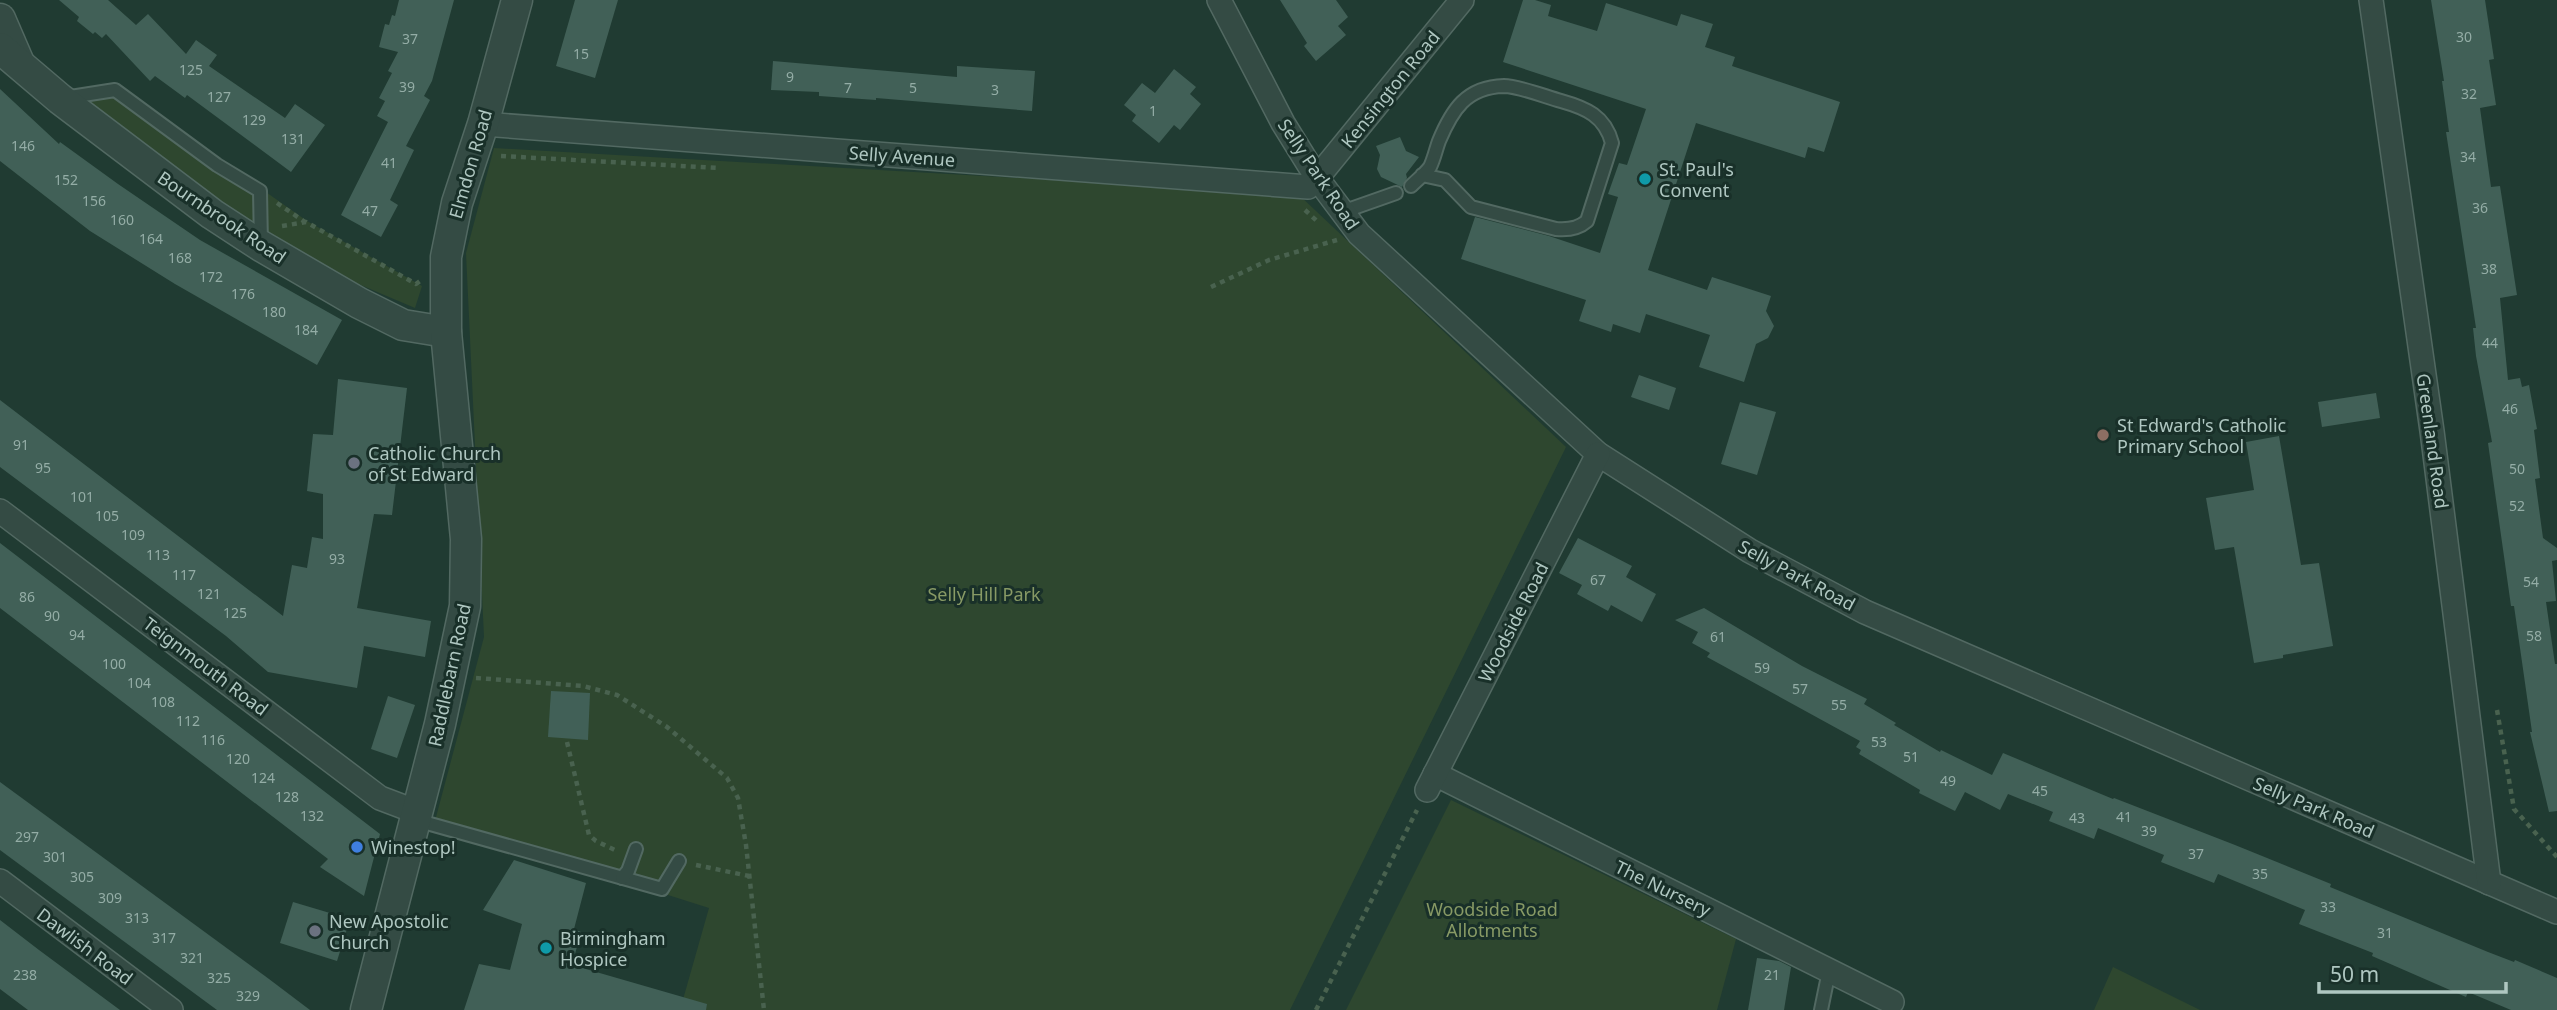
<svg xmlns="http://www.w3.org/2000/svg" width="2557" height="1010" font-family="'Noto Sans',sans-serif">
  <rect width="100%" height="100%" fill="#203b32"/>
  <g fill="#2e472f">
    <polygon points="114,93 258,193 259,243 64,100"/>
    <polygon points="494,148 1298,194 1566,447 1290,1010 680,1010 709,908 435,821 484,637 466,253"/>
    <polygon points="263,190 307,221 422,286 415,308 264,244"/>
    <polygon points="1451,800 1736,939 1717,1010 1346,1010"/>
    <polygon points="2113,967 2200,1010 2094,1010"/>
  </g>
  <g fill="#416057">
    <polygon points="59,0 108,0 136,25 148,14 186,54 196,40 217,55 209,66 285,118 295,104 325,125 291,172 187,95 185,98 155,76 150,81 106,34 102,38 95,32 93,34 77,21 79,17"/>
    <polygon points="399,0 454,0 432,81 424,96 430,100 406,146 414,150 390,200 398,205 381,237 341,215 388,122 377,116 385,101 379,98 392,73 388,71 398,52 379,47 385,24 389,25 392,15 395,16"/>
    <polygon points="575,0 618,0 595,78 556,66"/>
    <polygon points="1280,0 1336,0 1348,17 1338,26 1346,35 1316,61 1304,46 1307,43"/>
    <polygon points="1523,0 1535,0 1551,5 1548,16 1597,31 1606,3 1677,26 1681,14 1713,24 1705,47 1735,57 1732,66 1840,102 1824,152 1808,147 1805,158 1696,123 1648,270 1707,290 1712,277 1771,296 1766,311 1774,326 1768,338 1756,344 1744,382 1699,367 1710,335 1646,314 1640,333 1613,324 1611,332 1579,321 1586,300 1461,259 1475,217 1549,236 1600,253 1618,197 1608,194 1619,163 1627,165 1646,109 1503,62"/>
    <polygon points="2431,0 2485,0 2494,59 2489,60 2496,105 2480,108 2491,187 2500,186 2517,295 2500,298 2508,380 2520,378 2522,387 2529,385 2537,429 2534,430 2540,478 2535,479 2543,538 2557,548 2557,560 2552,561 2556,601 2546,602 2555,664 2557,664 2557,811 2549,812 2530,732 2532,732 2514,606 2511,606 2488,443 2492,442 2476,356 2473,328 2476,328 2446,132 2449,132 2442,81 2444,81"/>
    <polygon points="773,61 957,77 957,66 1035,71 1032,111 876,98 876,100 819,96 819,92 771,90"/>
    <polygon points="1174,69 1196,87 1190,94 1201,104 1180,130 1174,125 1159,143 1132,121 1136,115 1124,105 1142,83 1155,93"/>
    <polygon points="0,89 59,144 60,142 118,184 200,240 342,320 317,365 175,284 90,231 0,161"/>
    <polygon points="1400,137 1406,151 1419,157 1406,174 1407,178 1402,187 1381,177 1377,169 1380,155 1376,146"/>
    <polygon points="1639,375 1676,388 1669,410 1631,397"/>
    <polygon points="338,379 407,388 392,515 374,514 357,608 431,621 425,657 364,646 357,688 268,672 226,636 0,467 0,400 283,616 292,565 307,568 312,537 323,539 323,494 307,491 313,434 333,435"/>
    <polygon points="2376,393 2380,418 2322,427 2318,402"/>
    <polygon points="1740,402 1776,412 1757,475 1721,464"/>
    <polygon points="2279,436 2301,565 2319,563 2333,646 2283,655 2283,658 2254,663 2234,547 2215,550 2206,498 2254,490 2246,442"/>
    <polygon points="1578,538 1632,566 1626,577 1656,594 1642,622 1611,605 1608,611 1577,594 1582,585 1559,573"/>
    <polygon points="0,543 380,834 364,896 320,867 328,859 0,608"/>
    <polygon points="1704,608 1802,666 1867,699 1864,704 1896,723 1894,725 1940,752 1941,750 1992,775 2003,753 2113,799 2114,798 2235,845 2331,884 2330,887 2488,952 2514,962 2515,960 2557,978 2557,1010 2511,1010 2468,992 2466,997 2372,956 2373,953 2299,924 2305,910 2218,874 2214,883 2161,862 2164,855 2098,828 2094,839 2049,821 2053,812 2008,794 2000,810 1965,792 1955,811 1919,793 1920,790 1859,754 1861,750 1856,747 1860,741 1707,657 1710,653 1692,643 1698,632 1675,620"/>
    <polygon points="551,691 590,693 588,740 548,737"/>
    <polygon points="388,696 415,705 397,758 371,749"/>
    <polygon points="0,782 269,979 310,1010 217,1010 4,853 0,850"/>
    <polygon points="514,860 586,883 574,929 581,932 572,965 707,1004 706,1010 464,1010 479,964 510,970 522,924 483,910"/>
    <polygon points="293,902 350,919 337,961 280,943"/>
    <polygon points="0,920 39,950 120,1010 28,1010 0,989"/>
    <polygon points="1757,958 1779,961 1791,967 1784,1010 1748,1010"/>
  </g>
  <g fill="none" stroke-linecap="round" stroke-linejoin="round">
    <defs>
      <g id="service">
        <polyline points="64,98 115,90 217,165 260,191 261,245"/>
        <path d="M1411,186c6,-6 14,-12 19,-19 4,-8 6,-18 9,-26 13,-31 27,-54 65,-55 15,0 42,11 57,15 25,7 44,15 51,42l-25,78c-9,8 -20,9 -31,8l-85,-22 -26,-27 -23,-5"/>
        <polyline points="1342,212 1396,193"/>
        <polyline points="416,820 662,889 679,861"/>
        <polyline points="622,878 628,871 636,849"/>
        <polyline points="1821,1010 1829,971"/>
      </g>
      <g id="minor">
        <polyline points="1219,0 1283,123 1317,178 1359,234 1598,454 1750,551 1865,612 2557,912"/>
        <polyline points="2371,0 2432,431 2489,883"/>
        <polyline points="483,124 1308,187 1317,178 1462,0"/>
        <polyline points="0,511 380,798 417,812"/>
        <polyline points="1435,774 1892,1002"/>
        <polyline points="1427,790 1598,454"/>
        <polyline points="0,881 171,1010"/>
      </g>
      <g id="tertiary">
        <polyline points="0,19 19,63"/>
        <polyline points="0,48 60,99 212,214 261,246 359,303 403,325 446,332"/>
        <polyline points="366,1010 440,724 465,606 466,539 446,332 446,257 457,203 483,124 517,0"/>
      </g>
    </defs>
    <use href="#service" stroke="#526962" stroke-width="16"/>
    <use href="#minor" stroke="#526962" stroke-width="26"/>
    <use href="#tertiary" stroke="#526962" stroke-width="33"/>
    <g stroke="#49624f" stroke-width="4.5" stroke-dasharray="5 5" stroke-linecap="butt">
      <polyline points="501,156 719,168"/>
      <polyline points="277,203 305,222"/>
      <polyline points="1305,210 1319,223"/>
      <polyline points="282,226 306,222 416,284 420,281"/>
      <polyline points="1211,287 1269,260 1337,240"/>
      <polyline points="476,678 583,686 617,695 667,727 727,778 738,798 746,845 764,1010"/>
      <polyline points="2497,710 2514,809 2557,857"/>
      <polyline points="567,742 589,835 596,841 617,851"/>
      <polyline points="696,865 749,876"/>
      <polyline points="1316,1010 1417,810"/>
    </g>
    <use href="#service" stroke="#344b44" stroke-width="12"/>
    <use href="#minor" stroke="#344b44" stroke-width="23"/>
    <use href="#tertiary" stroke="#344b44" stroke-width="30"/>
  </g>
  <g fill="#0f9aa8" stroke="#193029" stroke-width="2.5">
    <circle cx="1645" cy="179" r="7"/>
    <circle cx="546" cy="948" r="7"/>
  </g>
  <circle fill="#8d6e63" stroke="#193029" stroke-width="2.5" cx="2103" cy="435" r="7"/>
  <g fill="#6b7280" stroke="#193029" stroke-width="2.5">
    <circle cx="354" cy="463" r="7"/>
    <circle cx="315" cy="931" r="7"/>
  </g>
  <circle fill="#3f7fe0" stroke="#193029" stroke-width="2.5" cx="357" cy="847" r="7"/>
  <g text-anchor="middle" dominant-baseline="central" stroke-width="6" stroke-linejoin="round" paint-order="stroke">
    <g font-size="14" fill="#94ada6">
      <text x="2464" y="36">30</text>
      <text x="410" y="38">37</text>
      <text x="581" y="53">15</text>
      <text x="191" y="69">125</text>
      <text x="790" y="76">9</text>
      <text x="407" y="86">39</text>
      <text x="848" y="87">7</text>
      <text x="913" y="87">5</text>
      <text x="995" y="89">3</text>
      <text x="2469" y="93">32</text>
      <text x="219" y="96">127</text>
      <text x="1153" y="110">1</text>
      <text x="254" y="119">129</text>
      <text x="293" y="138">131</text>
      <text x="23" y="145">146</text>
      <text x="2468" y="156">34</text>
      <text x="389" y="162">41</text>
      <text x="66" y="179">152</text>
      <text x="94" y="200">156</text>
      <text x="2480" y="207">36</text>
      <text x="370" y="210">47</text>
      <text x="122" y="219">160</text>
      <text x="151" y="238">164</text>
      <text x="180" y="257">168</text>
      <text x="2489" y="268">38</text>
      <text x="211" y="276">172</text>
      <text x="243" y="293">176</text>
      <text x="274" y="311">180</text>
      <text x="306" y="329">184</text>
      <text x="2490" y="342">44</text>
      <text x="2510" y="408">46</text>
      <text x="21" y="444">91</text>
      <text x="43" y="467">95</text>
      <text x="2517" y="468">50</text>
      <text x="82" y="496">101</text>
      <text x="2517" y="505">52</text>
      <text x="107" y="515">105</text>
      <text x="133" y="534">109</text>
      <text x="158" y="554">113</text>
      <text x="337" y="558">93</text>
      <text x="184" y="574">117</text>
      <text x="1598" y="579">67</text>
      <text x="2531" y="581">54</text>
      <text x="209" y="593">121</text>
      <text x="27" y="596">86</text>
      <text x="235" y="612">125</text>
      <text x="52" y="615">90</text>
      <text x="77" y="634">94</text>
      <text x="2534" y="635">58</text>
      <text x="1718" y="636">61</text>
      <text x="114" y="663">100</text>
      <text x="1762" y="667">59</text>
      <text x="139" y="682">104</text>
      <text x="1800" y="688">57</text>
      <text x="163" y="701">108</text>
      <text x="1839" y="704">55</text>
      <text x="188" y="720">112</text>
      <text x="213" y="739">116</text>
      <text x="1879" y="741">53</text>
      <text x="1911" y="756">51</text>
      <text x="238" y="758">120</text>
      <text x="263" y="777">124</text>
      <text x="1948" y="780">49</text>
      <text x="2040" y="790">45</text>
      <text x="287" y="796">128</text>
      <text x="312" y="815">132</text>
      <text x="2124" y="816">41</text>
      <text x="2077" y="817">43</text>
      <text x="2149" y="830">39</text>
      <text x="27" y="836">297</text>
      <text x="2196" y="853">37</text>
      <text x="55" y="856">301</text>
      <text x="2260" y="873">35</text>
      <text x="82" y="876">305</text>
      <text x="110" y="897">309</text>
      <text x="2328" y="906">33</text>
      <text x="137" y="917">313</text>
      <text x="2385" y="932">31</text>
      <text x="164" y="937">317</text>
      <text x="192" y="957">321</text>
      <text x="25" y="974">238</text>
      <text x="1772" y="974">21</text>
      <text x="219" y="977">325</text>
      <text x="248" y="995">329</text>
    </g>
    <g font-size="18" fill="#afc7c1" stroke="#193029">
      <text transform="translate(1390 89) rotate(-51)">Kensington Road</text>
      <text transform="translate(902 156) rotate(4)">Selly Avenue</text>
      <text transform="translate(470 164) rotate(-74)">Elmdon Road</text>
      <text transform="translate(1319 174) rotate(56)">Selly Park Road</text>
      <text transform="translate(222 217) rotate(34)">Bournbrook Road</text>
      <text transform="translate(2433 441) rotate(82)">Greenland Road</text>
      <text transform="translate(1797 575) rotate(28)">Selly Park Road</text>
      <text transform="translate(1513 622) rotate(-63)">Woodside Road</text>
      <text transform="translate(206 666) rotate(37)">Teignmouth Road</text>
      <text transform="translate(449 675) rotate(-78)">Raddlebarn Road</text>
      <text transform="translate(2314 807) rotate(23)">Selly Park Road</text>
      <text transform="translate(1663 888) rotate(26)">The Nursery</text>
      <text transform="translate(85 946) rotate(37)">Dawlish Road</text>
    </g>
    <g font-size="18" fill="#afc7c1" stroke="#193029" text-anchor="start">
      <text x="1659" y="169">St. Paul's<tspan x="1659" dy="21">Convent</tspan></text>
      <text x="2117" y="425">St Edward's Catholic<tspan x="2117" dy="21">Primary School</tspan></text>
      <text x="368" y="453">Catholic Church<tspan x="368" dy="21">of St Edward</tspan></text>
      <text x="371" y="847">Winestop!</text>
      <text x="329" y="921">New Apostolic<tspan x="329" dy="21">Church</tspan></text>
      <text x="560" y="938">Birmingham<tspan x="560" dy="21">Hospice</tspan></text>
    </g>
    <g font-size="18" fill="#889a65" stroke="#193029">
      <text x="984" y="594">Selly Hill Park</text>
      <text x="1492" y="909">Woodside Road<tspan x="1492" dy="21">Allotments</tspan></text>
    </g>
  </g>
  <path d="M2319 982v10h187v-10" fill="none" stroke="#afc7c1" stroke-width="3.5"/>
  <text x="2330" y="982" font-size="21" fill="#afc7c1" stroke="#193029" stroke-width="5" paint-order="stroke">50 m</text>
</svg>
